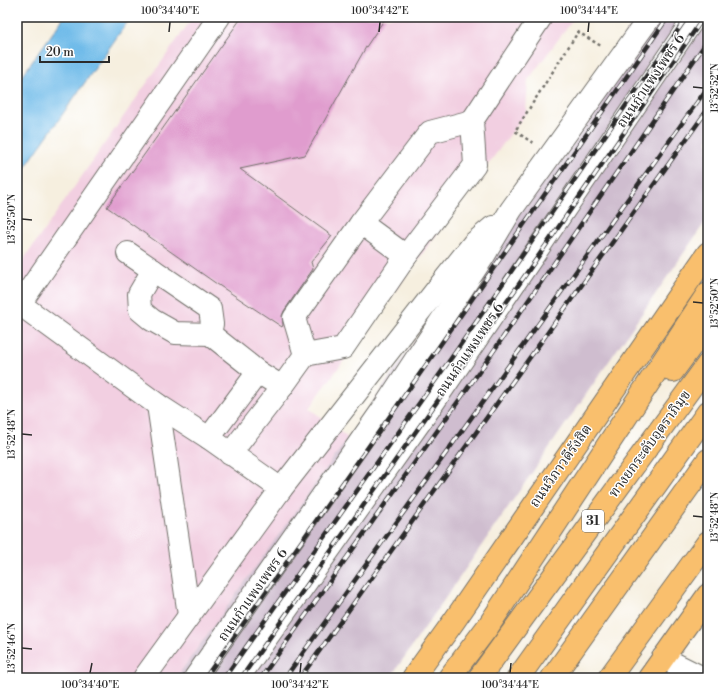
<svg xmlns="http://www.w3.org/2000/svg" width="725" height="695" font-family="'Libre Bodoni','Noto Serif Thai',serif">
  <rect width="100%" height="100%" fill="#fff"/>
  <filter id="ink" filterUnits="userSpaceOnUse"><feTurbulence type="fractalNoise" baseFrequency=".025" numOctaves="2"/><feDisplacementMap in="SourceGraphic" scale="8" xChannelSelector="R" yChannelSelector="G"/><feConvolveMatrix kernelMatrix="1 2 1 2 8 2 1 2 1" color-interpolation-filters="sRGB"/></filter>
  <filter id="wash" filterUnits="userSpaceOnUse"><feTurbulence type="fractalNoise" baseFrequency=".012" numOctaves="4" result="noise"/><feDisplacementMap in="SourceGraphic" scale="16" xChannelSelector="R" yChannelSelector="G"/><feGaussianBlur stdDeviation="0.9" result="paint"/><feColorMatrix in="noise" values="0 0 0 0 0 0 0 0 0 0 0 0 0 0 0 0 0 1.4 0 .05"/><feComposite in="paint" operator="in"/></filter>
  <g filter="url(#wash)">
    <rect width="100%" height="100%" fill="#f6efdf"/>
    <polygon fill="#f2cfe1" points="193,17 575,17 528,80 526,113 309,408 348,438 176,678 17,678 17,269"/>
    <polygon fill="#cfbdcf" points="637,17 708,17 708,218 390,678 176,678 348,438"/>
    <polygon fill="#70bbe9" stroke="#4e738a" points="64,17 131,17 17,179 17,83"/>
    <g id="blocks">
      <polygon fill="#e09cce" points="242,17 386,17 366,47 305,155 240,169 332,236 311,262 313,269 284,311 282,316 283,325 282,327 214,282 107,207"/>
    </g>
  </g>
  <g filter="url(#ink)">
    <use href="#blocks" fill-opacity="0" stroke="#72706a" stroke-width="1"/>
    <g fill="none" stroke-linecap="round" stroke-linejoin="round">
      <defs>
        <g id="minor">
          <polyline points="361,223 406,256"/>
          <polyline points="128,253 210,309 212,324 210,334"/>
          <polyline points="153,270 139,294 140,310 152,320 175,333 210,334 258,372 282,387 305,355 343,348 406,256 475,165 472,121 541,17"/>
          <polyline points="17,302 158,405 209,438 281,489"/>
          <polyline points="17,308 219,17"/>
          <polyline points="305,355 294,318 361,223 430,132 472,121"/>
          <polyline points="158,405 189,615"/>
          <polyline points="209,438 258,372"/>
          <polyline points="230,454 282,387"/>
          <polyline points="663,658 703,678"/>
          <polyline points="144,678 281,489 438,288 473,244 493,227"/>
          <polyline points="195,678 381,412 483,257 511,210 650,17"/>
          <polyline points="238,678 425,415 695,17"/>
        </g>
        <g id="major">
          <polyline points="413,678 454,621 708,253"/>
          <polyline points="649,678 708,595"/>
        </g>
        <g id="highway">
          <polyline points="673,371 708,323"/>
          <polyline points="449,678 489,625 708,293"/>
          <polyline points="479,678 708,364"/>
          <polyline points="518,678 708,412"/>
          <polyline points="552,678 708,460"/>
          <polyline points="609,678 708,542"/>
        </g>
      </defs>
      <use href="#minor" stroke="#72706a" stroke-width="24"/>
      <use href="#major" stroke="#72706a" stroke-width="24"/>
      <use href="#highway" stroke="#72706a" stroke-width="24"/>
      <polyline stroke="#72706a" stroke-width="2.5" stroke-dasharray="3 3" stroke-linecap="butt" points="533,143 515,131 578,32 601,46"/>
      <use href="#minor" stroke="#fff" stroke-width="22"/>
      <use href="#major" stroke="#f9bf6d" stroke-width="22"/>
      <use href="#highway" stroke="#f9bf6d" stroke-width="22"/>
      <defs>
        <g id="rail">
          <polyline points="205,678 438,348 668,17"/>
          <polyline points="224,678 452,357 687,17"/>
          <polyline points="241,678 463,365 704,17"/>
          <polyline points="261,678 477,375 708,40"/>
          <polyline points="285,678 708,87"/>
          <polyline points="300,678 708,109"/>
        </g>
      </defs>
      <use href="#rail" stroke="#2b2b2b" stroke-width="4.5"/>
      <use href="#rail" stroke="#fff" stroke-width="3" stroke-dasharray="9" stroke-linecap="butt"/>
    </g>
  </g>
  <path fill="none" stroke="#2b2b2b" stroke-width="1.5" d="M169,32l1,-10M379,32l1,-10M588,32l1,-10M693,87l10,1M22,219l10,1M693,302l10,1M22,434l10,1M693,516l10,1M22,648l10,1M90,673l2,-10M300,673l1,-10M510,673l1,-10"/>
  <g text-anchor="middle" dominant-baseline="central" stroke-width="3" stroke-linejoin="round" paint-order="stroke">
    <rect fill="#fff" stroke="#6b6b6b" stroke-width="1" x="582" y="510" width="22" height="22" rx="3"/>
    <g font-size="13" font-weight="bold" fill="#2b2b2b">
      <text x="593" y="521">31</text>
    </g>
    <g font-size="14" fill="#2b2b2b" stroke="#fff">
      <text transform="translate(651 81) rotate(-56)">ถนนกำแพงเพชร 6</text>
      <text transform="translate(470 350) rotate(-56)">ถนนกำแพงเพชร 6</text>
      <text transform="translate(650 444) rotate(-54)">ทางยกระดับอุตราภิมุข</text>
      <text transform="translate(561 466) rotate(-55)">ถนนวิภาวดีรังสิต</text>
      <text transform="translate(253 595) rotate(-55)">ถนนกำแพงเพชร 6</text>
    </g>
  </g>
  <rect width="725" height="695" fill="none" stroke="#fff" stroke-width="44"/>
  <path d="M40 56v6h69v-6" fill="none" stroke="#2b2b2b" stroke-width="2"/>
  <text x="46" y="56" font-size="12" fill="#2b2b2b" stroke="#ffffff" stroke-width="3" paint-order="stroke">20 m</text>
  <rect x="22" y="22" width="681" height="651" fill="none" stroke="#2b2b2b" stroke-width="1.5"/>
  <g font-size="10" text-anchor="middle" fill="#2b2b2b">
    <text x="170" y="14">100°34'40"E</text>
    <text x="380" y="14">100°34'42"E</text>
    <text x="589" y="14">100°34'44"E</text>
    <text transform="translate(714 88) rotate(-90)" y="4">13°52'52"N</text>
    <text transform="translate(11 219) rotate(-90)" y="4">13°52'50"N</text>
    <text transform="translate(714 303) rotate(-90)" y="4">13°52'50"N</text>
    <text transform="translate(11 434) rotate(-90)" y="4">13°52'48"N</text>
    <text transform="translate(714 517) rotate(-90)" y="4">13°52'48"N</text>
    <text transform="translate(11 648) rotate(-90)" y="4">13°52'46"N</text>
    <text x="90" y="688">100°34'40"E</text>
    <text x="300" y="688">100°34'42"E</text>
    <text x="510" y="688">100°34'44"E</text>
  </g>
</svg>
